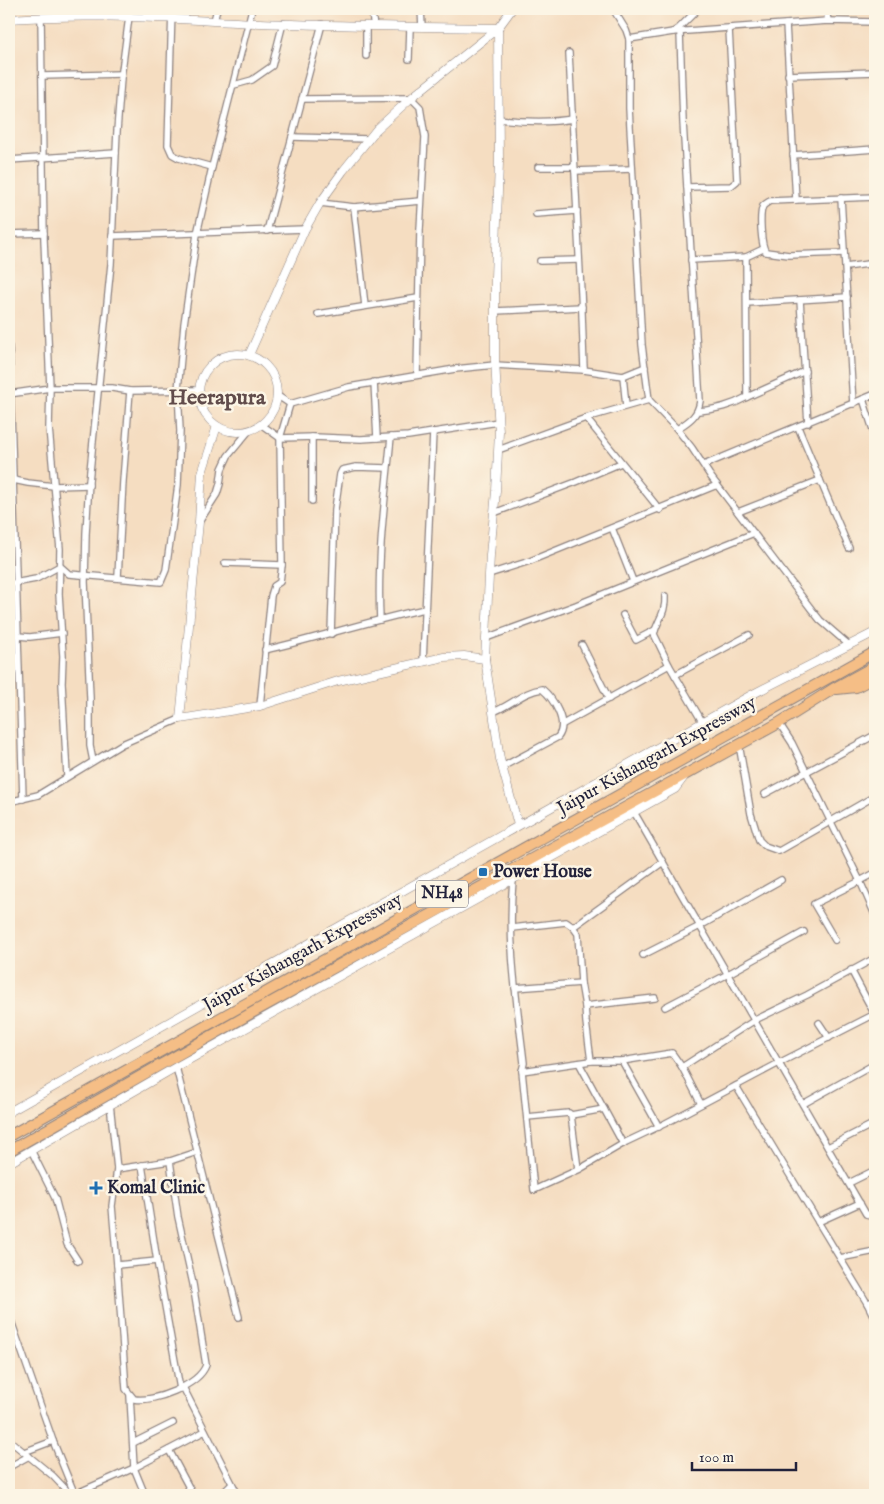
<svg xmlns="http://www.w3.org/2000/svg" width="884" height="1504" font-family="'IM FELL English',serif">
  <rect width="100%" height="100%" fill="#fcf5e5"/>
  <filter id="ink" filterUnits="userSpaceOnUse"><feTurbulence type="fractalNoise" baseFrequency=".02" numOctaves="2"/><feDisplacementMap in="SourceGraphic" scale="10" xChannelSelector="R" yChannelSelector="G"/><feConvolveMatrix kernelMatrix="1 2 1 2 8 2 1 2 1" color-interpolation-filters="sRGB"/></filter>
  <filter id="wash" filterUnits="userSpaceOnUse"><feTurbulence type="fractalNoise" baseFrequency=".0096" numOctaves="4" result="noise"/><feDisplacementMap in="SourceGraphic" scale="20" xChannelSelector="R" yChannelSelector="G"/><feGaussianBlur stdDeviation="1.12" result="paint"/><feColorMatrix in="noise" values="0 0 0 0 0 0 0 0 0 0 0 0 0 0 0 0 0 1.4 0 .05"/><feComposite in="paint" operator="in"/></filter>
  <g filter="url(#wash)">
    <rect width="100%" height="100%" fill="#f5ddc1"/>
  </g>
  <g filter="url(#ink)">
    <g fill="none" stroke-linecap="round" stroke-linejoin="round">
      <defs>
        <g id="minor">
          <polyline points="172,9 168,145 172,154 179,158 212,167"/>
          <polyline points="371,9 374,26"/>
          <polyline points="421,9 422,27"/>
          <polyline points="613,9 626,30 629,39 629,108 642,345 649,400 677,429 692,448 711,477 812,610 820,620 849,645"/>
          <polyline points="826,9 828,21"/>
          <polyline points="41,17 44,239 50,388 49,428 60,549 59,594 63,656 62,683 67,776"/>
          <polyline points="214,21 217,9"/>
          <polyline points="786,24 796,200"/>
          <polyline points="673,32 828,21 875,22"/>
          <polyline points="629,39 673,32 679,28 698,9"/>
          <polyline points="569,53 582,313 584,370"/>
          <polyline points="366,56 366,26"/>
          <polyline points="409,59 410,27"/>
          <polyline points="788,75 875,72"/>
          <polyline points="42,76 121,74"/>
          <polyline points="234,85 252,80 272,66 283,23"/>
          <polyline points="302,99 411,98 420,107 425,137 420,230 417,375"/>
          <path d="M499,119c25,3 49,4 74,0"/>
          <polyline points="292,137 369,139"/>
          <polyline points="793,155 875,149"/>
          <polyline points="9,160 116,153"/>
          <polyline points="538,167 574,167"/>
          <polyline points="575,171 632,169"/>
          <polyline points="687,187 731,186 737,181 729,29"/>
          <polyline points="841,198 853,404"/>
          <polyline points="320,203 354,207 421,201"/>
          <polyline points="354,207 365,306"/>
          <polyline points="536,214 577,211"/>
          <polyline points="267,231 322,24"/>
          <polyline points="9,234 44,233"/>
          <polyline points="112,236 305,229"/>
          <path d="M844,253l-55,2 -23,-3c-5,-6 -7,-38 -3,-46 2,-2 4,-3 7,-5l105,-4"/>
          <polyline points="691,260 746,257 763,249"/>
          <polyline points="540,261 579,260"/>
          <polyline points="846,267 875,263"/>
          <polyline points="800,300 808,423"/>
          <polyline points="747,303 847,297"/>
          <polyline points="495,311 582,307"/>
          <polyline points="318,314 418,298"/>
          <polyline points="9,347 23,799"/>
          <polyline points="623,376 626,406"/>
          <polyline points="374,382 377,438"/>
          <polyline points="9,394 50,388 112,388 130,391 198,390"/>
          <polyline points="278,396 290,404 349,387 455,369 495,365 584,370 623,376 645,367"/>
          <polyline points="747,397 805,371"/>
          <polyline points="863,399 875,436"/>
          <path d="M699,411c18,-2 32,-5 48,-14l-1,-140"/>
          <polyline points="586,418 660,510"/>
          <polyline points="262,425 280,438 314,437 361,439 408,436 498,422"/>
          <polyline points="798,427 820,480"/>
          <path d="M677,429c12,-8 21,-13 23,-28l-17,-279 -3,-90"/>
          <polyline points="312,437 312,501"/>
          <polyline points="498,450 586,418 649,400"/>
          <polyline points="704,465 875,394"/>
          <polyline points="9,479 28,483 54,486 89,485"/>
          <polyline points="738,512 820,480 849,548"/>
          <polyline points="494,513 576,482 621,463"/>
          <polyline points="199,522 217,494 220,484 222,469 228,456 248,432"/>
          <polyline points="612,528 633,581"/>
          <polyline points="225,563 282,565"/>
          <polyline points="489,574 530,561 717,485"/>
          <polyline points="118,577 123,481 130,391"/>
          <polyline points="9,584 36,579 60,566 69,574 161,582 166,570 178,485 180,431 178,390 184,324 197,234 212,167 252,9"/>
          <path d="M665,596c1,17 -7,23 -11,38l15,31 34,58"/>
          <polyline points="623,615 636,640 655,630"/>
          <path d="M380,620c-3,-62 5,-122 11,-183"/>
          <polyline points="331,634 335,509 340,474 342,470 356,467 387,468"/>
          <polyline points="18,636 30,637 62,633"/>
          <polyline points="486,638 576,605 754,533"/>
          <polyline points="582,645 609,699"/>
          <path d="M265,650c54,-12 106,-30 160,-41"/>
          <polyline points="423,662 433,432"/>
          <polyline points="675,675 749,635"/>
          <polyline points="260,706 271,596 274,586 280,582 282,565 280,438 290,404"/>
          <path d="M493,712c17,-6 31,-21 49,-23 11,9 27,34 16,48l-56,30"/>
          <polyline points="779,723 792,743 860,881 875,873"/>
          <polyline points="563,724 669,665"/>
          <polyline points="739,744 751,814 759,840 765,846 779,851 875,796"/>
          <polyline points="93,761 90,746 90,698 85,582 86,534 89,481 111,264 117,131 121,78 130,9"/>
          <polyline points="765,794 875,735"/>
          <polyline points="9,802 38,795 122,744 180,719"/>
          <polyline points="634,812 866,1214 873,1216 875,1215"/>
          <path d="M513,880c-6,61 4,123 11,183l-2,8 12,119 46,-21 46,-27 38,-18 115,-61 96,-49"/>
          <polyline points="573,927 663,862"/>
          <polyline points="512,928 566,922 573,927 578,934 581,983 585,1006 586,1022 591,1061"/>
          <polyline points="835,940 814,904 860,881 875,915"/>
          <polyline points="643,955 700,926 781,880"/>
          <polyline points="851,970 875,1015"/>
          <polyline points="515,988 581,983"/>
          <polyline points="585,1006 655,998"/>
          <polyline points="665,1007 728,974 804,932"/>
          <polyline points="819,1023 829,1038"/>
          <polyline points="622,1061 659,1127"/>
          <polyline points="579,1063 623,1144"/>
          <polyline points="176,1067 239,1317"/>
          <polyline points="682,1067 755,1020 807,995 875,958"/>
          <polyline points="522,1071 591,1061 622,1061 672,1053 682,1067 701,1104"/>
          <polyline points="736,1086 867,1303 875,1319"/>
          <polyline points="110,1104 117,1169 170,1161 197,1152"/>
          <polyline points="803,1104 875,1064"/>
          <polyline points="571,1115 604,1109"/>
          <polyline points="527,1117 569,1113 571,1115 578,1169"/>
          <polyline points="828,1147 875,1123"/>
          <polyline points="31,1150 55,1198 67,1244 78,1261"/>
          <polyline points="142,1165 157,1261 180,1389"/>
          <polyline points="849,1183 875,1170"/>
          <polyline points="818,1222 860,1203"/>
          <polyline points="840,1258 875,1251"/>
          <path d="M157,1261l-40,4 9,124 8,10c19,4 65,-14 72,-34l-13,-81 -15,-67 -8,-56"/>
          <polyline points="117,1265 112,1206 117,1169"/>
          <polyline points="867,1303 875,1301"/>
          <polyline points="9,1315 53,1441 75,1495"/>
          <polyline points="183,1387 238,1495"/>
          <polyline points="130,1396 134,1468 145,1495"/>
          <polyline points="9,1440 53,1476 71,1495"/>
          <polyline points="133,1443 173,1423"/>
          <polyline points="169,1450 193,1495"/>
          <polyline points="24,1452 53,1441"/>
          <polyline points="9,1467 29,1456"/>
          <polyline points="75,1494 134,1468 205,1431"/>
          <polyline points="221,1495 232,1484"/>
        </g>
        <g id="tertiary">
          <path d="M9,19c68,-5 136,-2 204,2 95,5 190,6 285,7l1,134 -4,116v82l4,72 -3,59 -6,64 -5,104"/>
          <circle cx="238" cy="393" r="39"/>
          <polyline points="249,355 305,229 320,203 343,171 376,130 411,98 498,28 512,9"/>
          <polyline points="217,426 202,473 199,522 180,719 260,706 338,681 444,657 464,656 485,659 500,759 518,825"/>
          <polyline points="9,1112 753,694 875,632"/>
          <polyline points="9,1163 176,1067 675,789 684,777"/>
        </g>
        <g id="trunk">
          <polyline points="837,689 856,687 875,677"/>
          <polyline points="9,1136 875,652"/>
          <polyline points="9,1151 248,1015 779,723 833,689 875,666"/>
        </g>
      </defs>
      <use href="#minor" stroke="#8c807e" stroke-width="8"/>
      <use href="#tertiary" stroke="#8c807e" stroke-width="9"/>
      <use href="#trunk" stroke="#8c807e" stroke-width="12"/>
      <use href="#minor" stroke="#fff" stroke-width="5.5"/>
      <use href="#tertiary" stroke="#fff" stroke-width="8"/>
      <use href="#trunk" stroke="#f5be86" stroke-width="10"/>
    </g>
  </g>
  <g fill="#1f6fb2" stroke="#fcf5e5" stroke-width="2">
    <rect x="478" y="867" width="10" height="10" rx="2.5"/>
    <path d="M93.5 1180.5h5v5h5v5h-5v5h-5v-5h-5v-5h5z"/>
  </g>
  <g text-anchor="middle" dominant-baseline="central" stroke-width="5" stroke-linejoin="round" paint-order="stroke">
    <rect fill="#fcf5e5" stroke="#63616e" stroke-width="1" x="416" y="880.5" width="52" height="27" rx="4"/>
    <g font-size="16" font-weight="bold" fill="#22223b">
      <text x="442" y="894">NH48</text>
    </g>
    <g font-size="18" fill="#22223b" stroke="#fcf5e5">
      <text transform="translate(657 756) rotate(-29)">Jaipur Kishangarh Expressway</text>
      <text transform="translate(303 953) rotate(-29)">Jaipur Kishangarh Expressway</text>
    </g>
    <g font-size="18" font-weight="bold" fill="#22223b" stroke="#fcf5e5" text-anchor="start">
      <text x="493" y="872">Power House</text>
      <text x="107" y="1188">Komal Clinic</text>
    </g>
    <g font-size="22" font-weight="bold" fill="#614c4b" stroke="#fcf5e5">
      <text x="217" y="398">Heerapura</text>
    </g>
  </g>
  <rect width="884" height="1504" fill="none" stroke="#fcf5e5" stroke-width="30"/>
  <path d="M692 1462v8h104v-8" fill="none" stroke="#22223b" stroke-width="2.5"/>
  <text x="699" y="1462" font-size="15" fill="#22223b" stroke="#fcf5e5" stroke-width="4" paint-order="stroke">100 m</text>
</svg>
